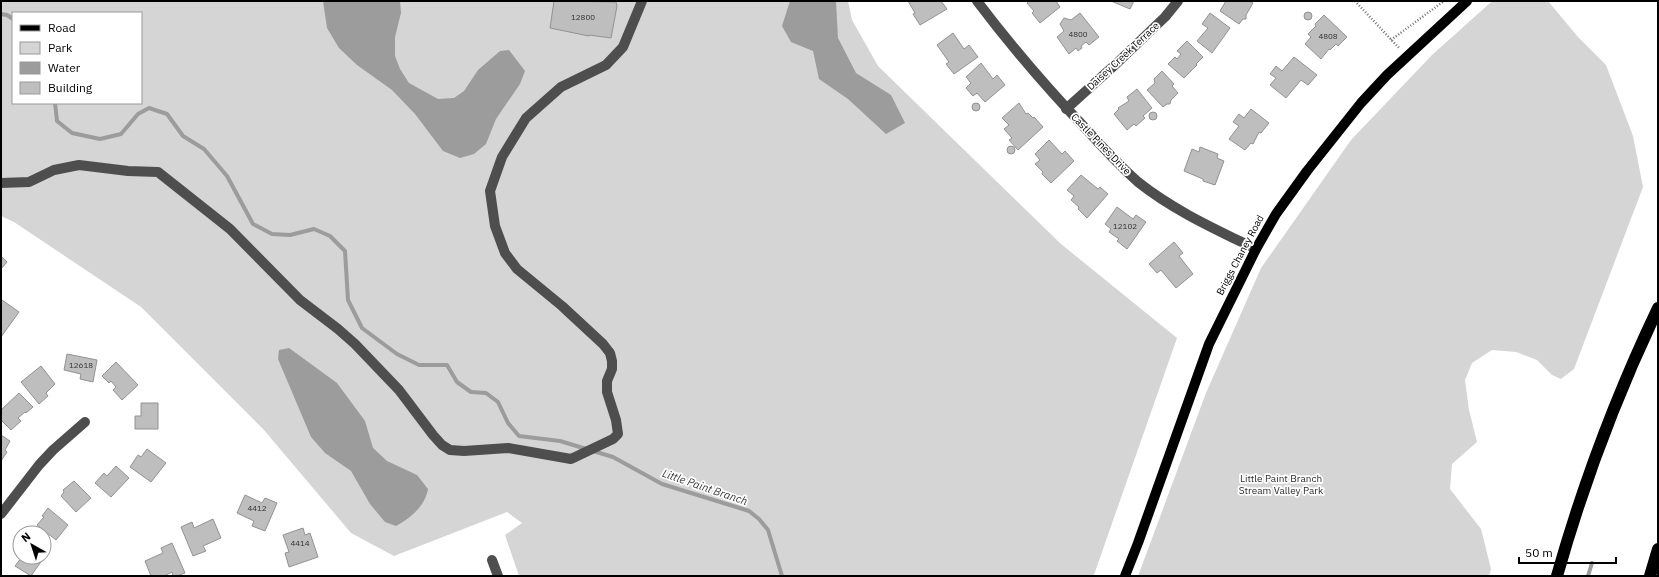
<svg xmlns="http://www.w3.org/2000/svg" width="1659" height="577" font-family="'IBM Plex Sans',sans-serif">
  <rect width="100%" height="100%" fill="#fff"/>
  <g fill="#d5d5d5" fill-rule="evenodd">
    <path d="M1,1h847l4,19 26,46 183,178 116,94 -82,234 -2,4h-574l-14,-41 17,-12 -15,-11 -113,44 -43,-23 -87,-103 -123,-123 -127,-85 -13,-6zM13,13h128v90h-128z"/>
    <polygon points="1495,1 1548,1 1578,37 1606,65 1633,136 1643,187 1574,369 1561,379 1552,375 1537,360 1516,352 1492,350 1472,363 1465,380 1469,410 1477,442 1452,464 1450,489 1481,529 1491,569 1489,576 1138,576 1206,393 1261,268 1351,140 1432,55 1490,3"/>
  </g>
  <g fill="#9c9c9c">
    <polygon points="323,1 400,1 401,13 395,37 395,56 400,69 409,83 438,99 454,98 464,91 478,70 500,51 509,50 525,71 520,84 496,119 486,144 474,154 460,158 443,151 415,114 392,90 357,65 339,48 327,28"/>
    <polygon points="790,1 836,1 838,38 856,73 891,95 905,123 886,134 848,99 819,79 813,51 791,42 782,26"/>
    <path d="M289,348l48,35 28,38 8,27 14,13 30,14 11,14c-3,17 -17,29 -32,37l-11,-4 -15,-18 -19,-33 -26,-18 -14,-16 -33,-78 1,-9z"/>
  </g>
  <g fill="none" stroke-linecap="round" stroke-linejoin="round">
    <g stroke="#9c9c9c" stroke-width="4">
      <polyline points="1,14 7,15 13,19"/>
      <polyline points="55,103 57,121 72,133 100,139 121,134 138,114 149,108 167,114 183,136 204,149 227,176 253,224 272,234 290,235 314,229 330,236 345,251 348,300 362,328 397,354 419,365 447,365 457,382 471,392 486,393 498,402 508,423 519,436 560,441 613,457 662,484 749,511 759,519 768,530 782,576"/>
      <polyline points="1588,576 1592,563"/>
    </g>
  </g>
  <g fill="#bebebe" stroke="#929292">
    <polygon points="554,1 616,2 617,6 611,38 589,35 589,36 550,28"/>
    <polygon points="908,1 941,1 947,9 920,25 913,14 915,13"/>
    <polygon points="1029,1 1056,1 1060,7 1040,23 1032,13 1034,11 1027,3"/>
    <polygon points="1111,1 1134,1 1130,9"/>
    <polygon points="1226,1 1249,1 1253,3 1246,15 1246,19 1243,19 1239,24 1220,11"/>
    <circle cx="1308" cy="16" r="4"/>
    <polygon points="1080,13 1099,37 1089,45 1086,42 1081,46 1082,48 1078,51 1076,48 1069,54 1057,37 1064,31 1060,24 1064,18 1071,20"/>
    <polygon points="1210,13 1230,28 1212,53 1197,41 1208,28 1202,24"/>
    <polygon points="1324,15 1347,37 1338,46 1336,44 1330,50 1329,49 1321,59 1305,44 1311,37 1308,34 1316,26 1315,24"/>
    <polygon points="953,33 964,49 969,45 978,57 954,74 946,64 949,62 937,45"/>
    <polygon points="1187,41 1203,57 1196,64 1197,65 1184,78 1168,64 1175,57 1177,59 1181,54 1177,51"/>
    <polygon points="1294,57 1317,75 1308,85 1301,80 1286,98 1270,85 1276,78 1270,74 1276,66 1282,71"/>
    <polygon points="981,63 993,79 997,75 1005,85 985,102 977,93 973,96 966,88 971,83 966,77"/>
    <polygon points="1162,71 1174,84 1172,86 1178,93 1171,100 1170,104 1167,104 1163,107 1147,90 1155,83 1154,79"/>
    <polygon points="1137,89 1152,108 1143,116 1145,118 1136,126 1134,124 1127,130 1114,114 1119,109 1118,108 1129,101 1127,97"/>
    <circle cx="976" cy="107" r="4"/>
    <polygon points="1019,103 1026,114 1028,113 1033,118 1034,117 1043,127 1018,150 1009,140 1012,138 1004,129 1009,125 1002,118"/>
    <polygon points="1251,109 1269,123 1261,133 1259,132 1253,144 1251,143 1245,150 1229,139 1239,126 1233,122 1239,114 1244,118"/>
    <circle cx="1153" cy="116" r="4"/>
    <polygon points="1049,140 1062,154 1065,151 1074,161 1051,183 1042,174 1043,172 1035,164 1040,160 1035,154"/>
    <circle cx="1011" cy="150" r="4"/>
    <polygon points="1200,147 1218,154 1217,158 1224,161 1215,185 1203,181 1203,179 1184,171 1192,149 1199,152"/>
    <polygon points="1081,175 1098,189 1100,187 1108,194 1087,218 1078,209 1079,207 1071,200 1074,196 1067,190"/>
    <polygon points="1117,207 1133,219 1136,215 1146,222 1127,249 1117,241 1119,239 1109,232 1111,229 1105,224"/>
    <polygon points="1174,242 1183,253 1179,256 1193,274 1176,288 1161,270 1157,273 1149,264"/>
    <polygon points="1,256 7,262 1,269"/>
    <polygon points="2,300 19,312 1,337 1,302"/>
    <polygon points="67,354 97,360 93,382 80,379 81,374 64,370"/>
    <polygon points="116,362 138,385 122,400 113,390 116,387 111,381 109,383 102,376"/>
    <polygon points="41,366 55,384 46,393 48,396 39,404 21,382"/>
    <polygon points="19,393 33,407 26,413 25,412 18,418 21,421 11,430 1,420 1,410"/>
    <polygon points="141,403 158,403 158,429 135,429 135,416 141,416"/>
    <polygon points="1,435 10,441 5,450 7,452 1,461"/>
    <polygon points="147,449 166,463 151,482 130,467 138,455 141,457"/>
    <polygon points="116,466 129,478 111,497 95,483 104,473 107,476"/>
    <polygon points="74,481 91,498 76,512 61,496 64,492 63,490"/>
    <polygon points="245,495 262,503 265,498 277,503 265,531 252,526 254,521 237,513"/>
    <polygon points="48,508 68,525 56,540 37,525 44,517 42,516"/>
    <polygon points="213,519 221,538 203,546 206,551 193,556 181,527 192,522 194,528"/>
    <polygon points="303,528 305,535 310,533 318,557 289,567 285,553 289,552 283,535"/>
    <polygon points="172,543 185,573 177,576 173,576 172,572 164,576 151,576 145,561 163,553 161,548"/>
    <polygon points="44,551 47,553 31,576 15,566 22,557 44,557"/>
  </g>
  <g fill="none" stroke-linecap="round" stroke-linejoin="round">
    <g stroke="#707070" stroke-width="2.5" stroke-dasharray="1 2" stroke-linecap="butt">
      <polyline points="1355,1 1400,49"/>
      <polyline points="1391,40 1444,1"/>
    </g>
    <g stroke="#4e4e4e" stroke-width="10">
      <path d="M977,1c34,45 71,88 110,129 16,18 33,36 51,52 35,28 77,47 118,67"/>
      <polyline points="1066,109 1117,63 1165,17 1178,1"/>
      <polyline points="1,183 29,182 54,170 79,165 128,171 158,172 230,229 300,300 338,329 355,344 399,390 433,435 442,445 450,450 464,451 508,448 571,459 613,439 618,434 616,420 607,392 607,381 612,369 612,361 610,353 603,344 562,306 517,269 505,253 495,226 490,191 502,157 526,118 561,87 606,65 623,47 642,1"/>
      <polyline points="1,514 39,465 53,450 85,422"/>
      <polyline points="492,560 498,576"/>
    </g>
    <polyline stroke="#000" stroke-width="10" points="1125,576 1138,543 1209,344 1256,249 1276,214 1307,171 1361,103 1387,75 1467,1"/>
    <g stroke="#000" stroke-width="12">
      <path d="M1557,576c26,-92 60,-182 101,-268"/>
      <polyline points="1650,576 1658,549"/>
    </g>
  </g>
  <g text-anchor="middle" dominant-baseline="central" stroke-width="3.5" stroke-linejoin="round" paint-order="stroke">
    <g font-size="8" fill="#303030">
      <text x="583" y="17">12800</text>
      <text x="1078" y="34">4800</text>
      <text x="1328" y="36">4808</text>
      <text x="1125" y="226">12102</text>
      <text x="81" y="365">12618</text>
      <text x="257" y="508">4412</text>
      <text x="300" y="543">4414</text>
    </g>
    <g font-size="10" fill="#000" stroke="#fff">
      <text transform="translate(1123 56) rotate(-43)">Daisey Creek Terrace</text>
      <text transform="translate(1101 144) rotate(46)">Castle Pines Drive</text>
      <text transform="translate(1240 255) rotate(-62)">Briggs Chaney Road</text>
    </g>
    <g font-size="10" fill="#2c2c2c" stroke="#fff">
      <text x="1281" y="478">Little Paint Branch<tspan x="1281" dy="12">Stream Valley Park</tspan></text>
    </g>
    <g font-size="11" font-style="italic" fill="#3d3d3d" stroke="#fff">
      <text transform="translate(705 487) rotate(19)">Little Paint Branch</text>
    </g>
  </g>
  <rect width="1659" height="577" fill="none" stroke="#000000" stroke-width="4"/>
  <rect x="12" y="12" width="130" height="92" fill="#ffffff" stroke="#999999"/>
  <rect x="20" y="25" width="20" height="6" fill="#000000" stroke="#999999"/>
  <text x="48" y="32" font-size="12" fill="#000000">Road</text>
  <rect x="20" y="42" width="20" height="12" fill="#d5d5d5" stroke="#999999"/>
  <text x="48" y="52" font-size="12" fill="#000000">Park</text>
  <rect x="20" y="62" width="20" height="12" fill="#9c9c9c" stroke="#999999"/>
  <text x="48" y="72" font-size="12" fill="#000000">Water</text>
  <rect x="20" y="82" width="20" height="12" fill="#bebebe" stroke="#999999"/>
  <text x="48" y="92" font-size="12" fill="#000000">Building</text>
  <g transform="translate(32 545) rotate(321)"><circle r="19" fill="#ffffff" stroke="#999999"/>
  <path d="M0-3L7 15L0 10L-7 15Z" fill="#000000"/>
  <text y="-6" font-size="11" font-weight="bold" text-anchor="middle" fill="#000000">N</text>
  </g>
  <path d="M1519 557v6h97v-6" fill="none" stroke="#000000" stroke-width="2"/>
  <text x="1525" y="557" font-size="12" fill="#000000" stroke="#ffffff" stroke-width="3" paint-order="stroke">50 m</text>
</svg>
